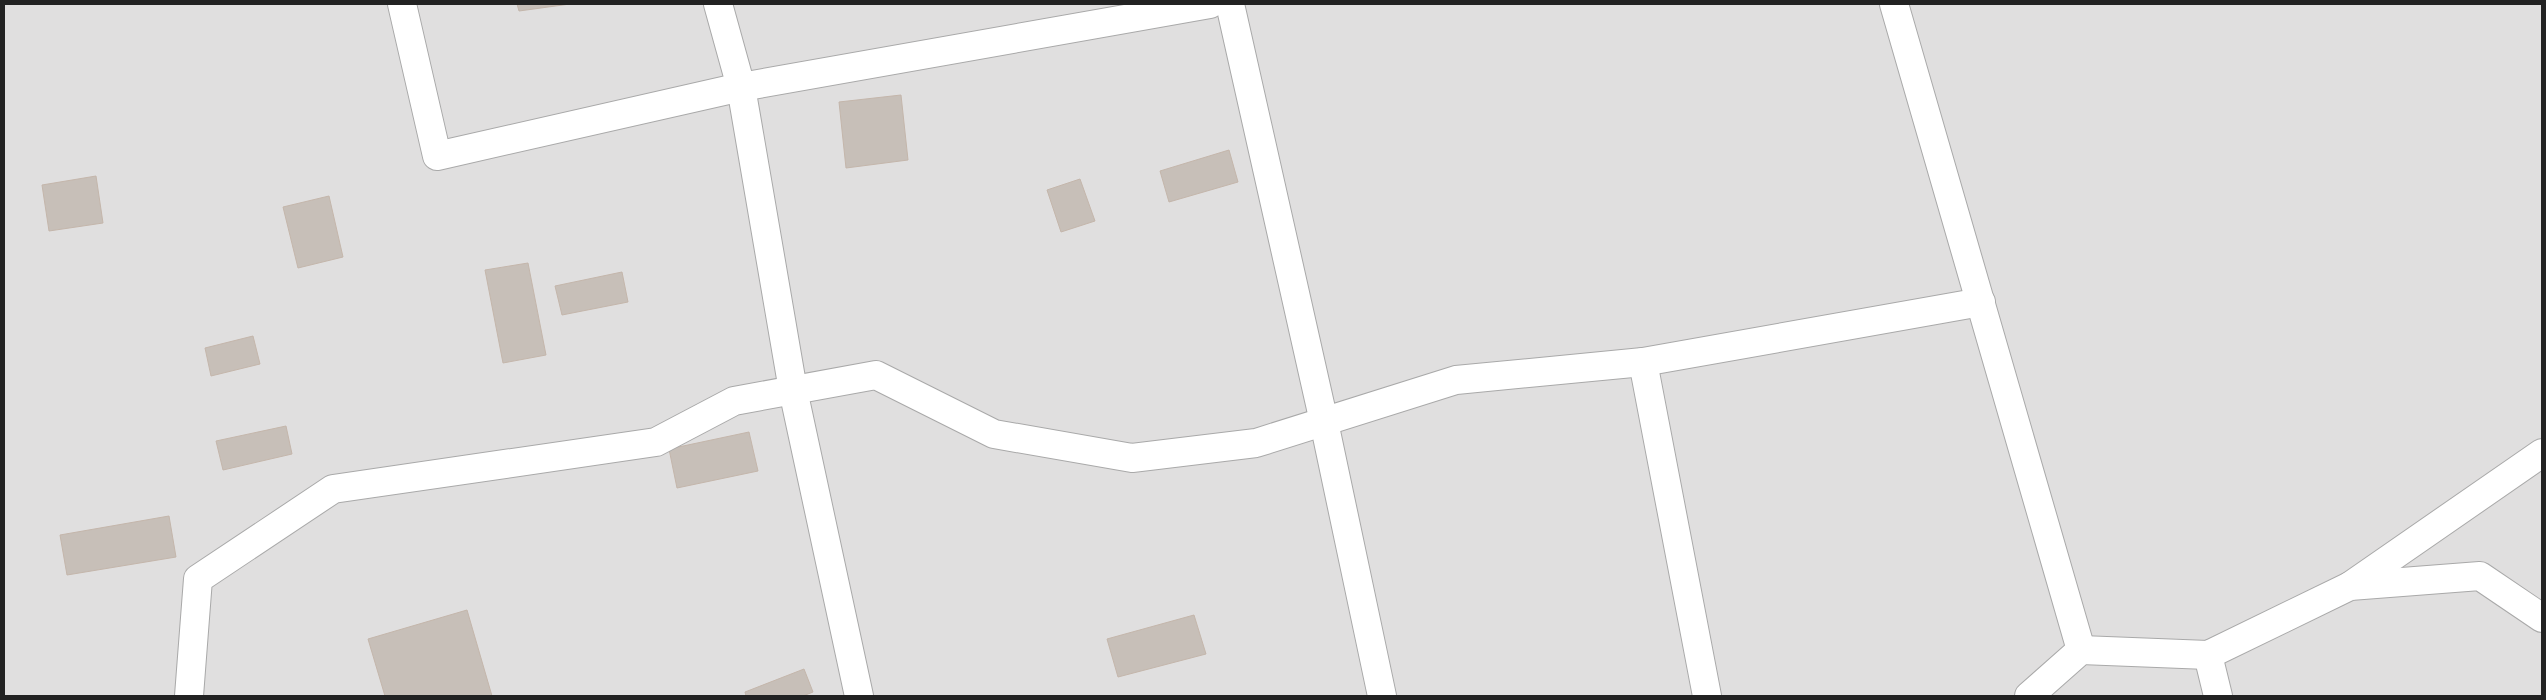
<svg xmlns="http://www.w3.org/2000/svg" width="2546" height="700" font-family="Figtree,sans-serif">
  <rect width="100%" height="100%" fill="#f2efe9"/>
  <rect fill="#e0dfdf" x="4" y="4" width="2538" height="692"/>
  <g fill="#c7bfb8" stroke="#c4b6ab">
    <polygon points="517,4 570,4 519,11"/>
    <polygon points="901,95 908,160 846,168 839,102"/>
    <polygon points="1229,150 1238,182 1169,202 1160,171"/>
    <polygon points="96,176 103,223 49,231 42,185"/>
    <polygon points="1080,179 1095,221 1061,232 1047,190"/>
    <polygon points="329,196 343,257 298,268 283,207"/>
    <polygon points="528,263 546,355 503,363 485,270"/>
    <polygon points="622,272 628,302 562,315 555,286"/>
    <polygon points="253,336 260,364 211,376 205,348"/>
    <polygon points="286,426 292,454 223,470 216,441"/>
    <polygon points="749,432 758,471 677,488 669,449"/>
    <polygon points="169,516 176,557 67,575 60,535"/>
    <polygon points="467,610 492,696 385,696 368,639"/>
    <polygon points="1194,615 1206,654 1118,677 1107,639"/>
    <polygon points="804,669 813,692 803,696 746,696 745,692"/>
  </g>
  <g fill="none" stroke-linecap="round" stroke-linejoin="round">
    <defs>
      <g id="minor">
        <polyline points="402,4 437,156 741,87 1210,4"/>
        <polyline points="718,4 741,87 793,390 859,696"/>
        <polyline points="1230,4 1324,422 1382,696"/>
        <polyline points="1894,4 2081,650"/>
        <polyline points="1643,362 1707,696"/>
        <polyline points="2350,586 2542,453"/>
        <polyline points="2208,655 2218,696"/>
        <polyline points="189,696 198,579 333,489 656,442 734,401 876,375 994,434 1132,458 1256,443 1456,380 1643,362 1981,302"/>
        <polyline points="2029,696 2081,650 2208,655 2350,586 2480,576 2542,618"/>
      </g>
    </defs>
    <use href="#minor" stroke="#a9a9a9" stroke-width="30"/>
    <use href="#minor" stroke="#fff" stroke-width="28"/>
  </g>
  <rect width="2546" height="700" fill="none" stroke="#222222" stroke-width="10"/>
</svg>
